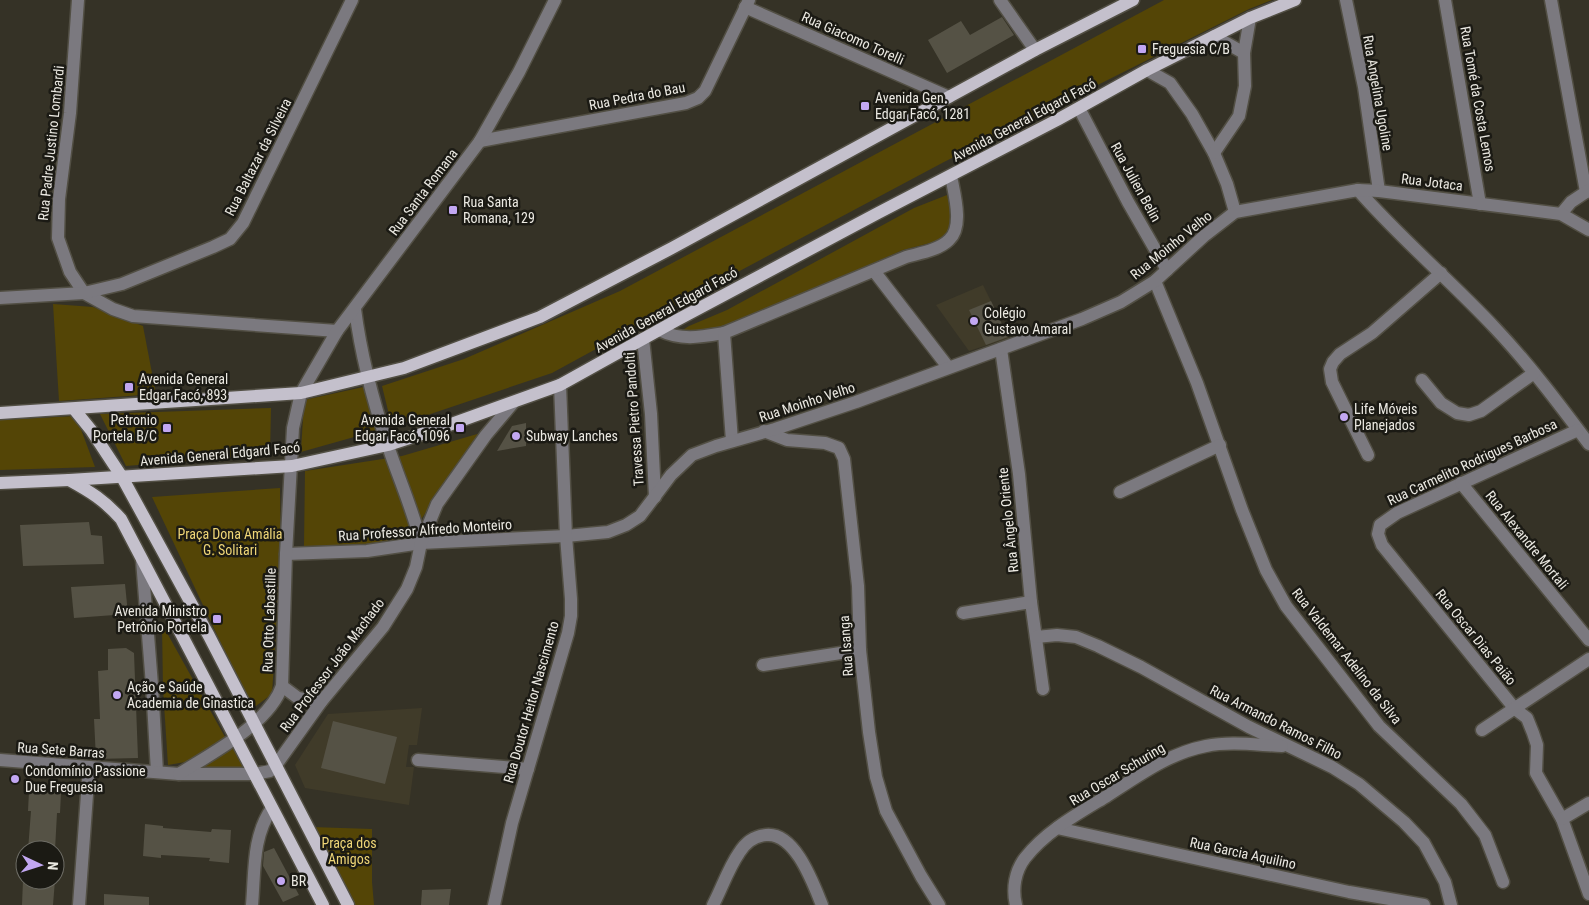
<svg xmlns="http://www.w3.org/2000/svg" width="1589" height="905" font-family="'Roboto Condensed',sans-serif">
  <rect width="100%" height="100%" fill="#353226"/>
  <g fill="#403b29">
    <polygon points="983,285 1009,338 969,351 936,305"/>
    <polygon points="422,708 417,745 409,745 406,767 414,767 409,805 305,788 295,765 328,714"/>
  </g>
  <g fill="#544506">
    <polygon points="1164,0 1272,0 1249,9 944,162 717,283 552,373 392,427 382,386 464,359 620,291"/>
    <polygon points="947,195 953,218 953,232 934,242 903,250 725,328 678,333 689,326 727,310 914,208"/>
    <polygon points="53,304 93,307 143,326 156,394 59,401"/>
    <polygon points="368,386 379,430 301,452 304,400"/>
    <polygon points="271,408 270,454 126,466 100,414"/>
    <polygon points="76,416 95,467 0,470 0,420"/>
    <polygon points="484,432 465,456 404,544 304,546 305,471 402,456"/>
    <polygon points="280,488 281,555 272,694 252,709 152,497"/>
    <polygon points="162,624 225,737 191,761 168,765 163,689"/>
    <polygon points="235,745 244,770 195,769"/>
    <polygon points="311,827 372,829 372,882 374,905 352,905"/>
  </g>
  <g fill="#555245">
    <polygon points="1002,17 1014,35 947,73 928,40 961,21 970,35"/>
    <polygon points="991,301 1008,337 986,345 969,310"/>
    <polygon points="526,423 526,446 497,451 512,426"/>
    <polygon points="89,522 91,535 102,536 104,564 23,566 20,525"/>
    <polygon points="125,584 128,614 74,618 71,587"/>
    <polygon points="126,648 134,653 138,758 96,759 94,719 100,719 98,671 108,670 108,649"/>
    <polygon points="333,721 397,737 385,784 321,768"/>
    <polygon points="29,791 61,793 60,813 57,813 55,850 28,850 31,811 28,811"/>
    <polygon points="145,824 163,826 163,828 211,832 212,829 231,830 229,863 209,861 210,858 161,855 161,858 143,856"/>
    <polygon points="274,848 299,895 283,902 263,866 264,852"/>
    <polygon points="23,880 55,880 53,905 22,905"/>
    <polygon points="451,889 449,905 421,905 422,890"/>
    <polygon points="104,894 149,897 149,905 104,905"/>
  </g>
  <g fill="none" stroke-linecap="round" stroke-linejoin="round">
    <defs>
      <g id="minor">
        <polyline points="78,0 70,113 59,199 58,238 70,272 84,293 113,309 133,316 337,331"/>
        <polyline points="1000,0 1035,50"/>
        <polyline points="1346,0 1364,87 1379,191"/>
        <polyline points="1445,0 1480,204"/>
        <polyline points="1551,0 1586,192"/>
        <polyline points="745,7 949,97"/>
        <polyline points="1214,36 1244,53"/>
        <polyline points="1147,70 1170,83 1192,114 1214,153 1227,184 1235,212"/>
        <polyline points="1079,108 1128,202 1167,270"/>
        <polyline points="480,141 686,103 698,98 705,91 749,0"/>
        <polyline points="1214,153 1239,116 1245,86 1244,53 1250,18"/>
        <path d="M1358,190c43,49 93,91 137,138 34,36 64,76 94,116"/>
        <polyline points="1561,214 1571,202 1589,190"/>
        <polyline points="874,271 948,367"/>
        <polyline points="1155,281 1197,383 1242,510 1266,570 1286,606 1379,726 1461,804 1485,835 1503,882"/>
        <polyline points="0,298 84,293 122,284 213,247 230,239 243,223 352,0"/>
        <path d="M355,309c6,47 18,92 33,137 11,33 25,64 33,97"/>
        <path d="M659,330c22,11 42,7 65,3"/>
        <polyline points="643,339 651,414 655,497"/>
        <polyline points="1001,349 1019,474 1031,602 1043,689"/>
        <polyline points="1422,380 1441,403 1457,413 1469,415 1481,411 1534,373"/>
        <polyline points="1578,430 1397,513 1380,525 1378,534 1382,545 1515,709 1527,718 1533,733 1537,745 1536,773 1562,819 1589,894"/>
        <polyline points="764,431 787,440 825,443 839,448 844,459 858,586 860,650 869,732 876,777 886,811 921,876 939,905"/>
        <path d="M732,441l-8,-108 182,-76c14,-4 33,-7 43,-17 15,-13 5,-47 2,-64"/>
        <polyline points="1368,455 1332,382 1330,369 1333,362 1340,354 1372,333 1441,273"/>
        <polyline points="1461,483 1589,640"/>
        <polyline points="1120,492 1220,445"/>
        <polyline points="286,554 367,551 421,543 566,536 608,532 626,525 640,516 671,475 692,455 716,446 775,429 856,402 1082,319 1121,302 1155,281 1204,236 1235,212 1358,190 1379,191 1561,214 1589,230"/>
        <polyline points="142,560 152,685 157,772"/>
        <polyline points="963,613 1031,602"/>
        <polyline points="1036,637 1057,635 1076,637 1098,646 1141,667 1249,727 1332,767 1359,784 1404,822 1424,843 1445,882 1451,905"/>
        <polyline points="763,665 860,650"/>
        <polyline points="282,686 298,698 321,702"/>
        <polyline points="1482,730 1589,659"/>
        <polyline points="0,760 179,774 254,774 270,771 276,765 321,702 383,627 407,589 416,567 421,543 437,504 486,435 513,403"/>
        <polyline points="418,760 528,769"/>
        <path d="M179,774c33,-21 90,-50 103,-88l4,-132 7,-126 8,-35 36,-62 143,-190 39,-69 36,-72"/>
        <polyline points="1562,819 1589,803"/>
        <polyline points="1057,828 1349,892 1424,905"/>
        <polyline points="79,905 89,767"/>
        <path d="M252,905c3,-34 0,-68 20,-97"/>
        <polyline points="494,905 512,823 568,633 571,616 571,599 566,536 560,385"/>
        <path d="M713,905c9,-17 15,-36 26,-52 6,-10 15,-17 27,-18 29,-3 47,48 56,70"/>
        <path d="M1016,905c-4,-16 -1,-34 9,-47 21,-27 54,-45 82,-62 31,-20 62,-43 99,-50 24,-5 51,-1 76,0"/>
      </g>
      <g id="major">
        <polyline points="74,409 91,430 122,477 209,636 348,905"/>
        <polyline points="0,413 301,393 404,368 540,317 672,248 1035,50 1133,0"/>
        <path d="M69,480c22,12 35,20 52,39l202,386"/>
        <polyline points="0,483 69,480 292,466 388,445 446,426 560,385 677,320 878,213 1057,120 1147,70 1250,18 1295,0"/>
      </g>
    </defs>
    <use href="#minor" stroke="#524f44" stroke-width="15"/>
    <use href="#major" stroke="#524f44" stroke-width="15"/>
    <use href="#minor" stroke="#7b797f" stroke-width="12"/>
    <use href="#major" stroke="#c4c0cc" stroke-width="12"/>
  </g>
  <g fill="#c2a7f2" stroke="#1b1a14" stroke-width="2">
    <rect x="1137" y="44" width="10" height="10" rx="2.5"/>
    <rect x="860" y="101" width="10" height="10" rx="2.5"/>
    <rect x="448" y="205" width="10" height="10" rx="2.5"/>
    <circle cx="974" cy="321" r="5"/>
    <rect x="124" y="382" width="10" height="10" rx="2.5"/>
    <circle cx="1344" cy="417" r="5"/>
    <rect x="162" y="423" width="10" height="10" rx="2.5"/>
    <rect x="455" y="423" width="10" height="10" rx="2.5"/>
    <circle cx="516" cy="436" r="5"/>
    <rect x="212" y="614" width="10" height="10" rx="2.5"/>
    <circle cx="117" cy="695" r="5"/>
    <circle cx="15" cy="779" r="5"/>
    <circle cx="281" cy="881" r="5"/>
  </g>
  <g text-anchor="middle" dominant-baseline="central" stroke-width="5" stroke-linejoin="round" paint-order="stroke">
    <g font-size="14" fill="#ebe9e2" stroke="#1b1a14">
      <text transform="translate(853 38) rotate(24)">Rua Giacomo Torelli</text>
      <text transform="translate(1378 93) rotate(80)">Rua Angelina Ugoline</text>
      <text transform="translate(637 96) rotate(-11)">Rua Pedra do Bau</text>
      <text transform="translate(1478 99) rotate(80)">Rua Tomé da Costa Lemos</text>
      <text transform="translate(1024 120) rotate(-28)">Avenida General Edgard Facó</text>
      <text transform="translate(51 143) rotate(-84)">Rua Padre Justino Lombardi</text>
      <text transform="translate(258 157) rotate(-63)">Rua Baltazar da Silveira</text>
      <text transform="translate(1136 182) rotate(61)">Rua Julien Belin</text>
      <text transform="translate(1432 182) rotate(7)">Rua Jotaca</text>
      <text transform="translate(423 192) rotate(-53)">Rua Santa Romana</text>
      <text transform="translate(1171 245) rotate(-39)">Rua Moinho Velho</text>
      <text transform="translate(666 310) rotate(-29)">Avenida General Edgard Facó</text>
      <text transform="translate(807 402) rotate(-18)">Rua Moinho Velho</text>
      <text transform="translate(634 419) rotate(-94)">Travessa Pietro Pandolti</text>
      <text transform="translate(220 454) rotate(-5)">Avenida General Edgard Facó</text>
      <text transform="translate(1472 462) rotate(-25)">Rua Carmelito Rodrigues Barbosa</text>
      <text transform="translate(1008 520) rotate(-96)">Rua Ângelo Oriente</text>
      <text transform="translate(425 530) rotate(-4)">Rua Professor Alfredo Monteiro</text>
      <text transform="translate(1527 540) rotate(51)">Rua Alexandre Mortali</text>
      <text transform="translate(269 620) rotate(-88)">Rua Otto Labastille</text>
      <text transform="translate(1476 637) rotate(51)">Rua Oscar Dias Paião</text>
      <text transform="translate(846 646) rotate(-94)">Rua Isanga</text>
      <text transform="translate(1347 656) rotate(52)">Rua Valdemar Adelino da Silva</text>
      <text transform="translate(332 665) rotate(-53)">Rua Professor João Machado</text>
      <text transform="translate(531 702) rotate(-74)">Rua Doutor Heitor Nascimento</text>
      <text transform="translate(1276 722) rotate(27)">Rua Armando Ramos Filho</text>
      <text transform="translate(61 750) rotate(4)">Rua Sete Barras</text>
      <text transform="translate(1117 774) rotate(-31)">Rua Oscar Schuring</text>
      <text transform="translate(1243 853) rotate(12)">Rua Garcia Aquilino</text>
    </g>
    <g font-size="14" fill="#ebe9e2" stroke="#1b1a14" text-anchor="start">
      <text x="1152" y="49">Freguesia C/B</text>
      <text x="875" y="98">Avenida Gen.<tspan x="875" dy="16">Edgar Facó, 1281</tspan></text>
      <text x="463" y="202">Rua Santa<tspan x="463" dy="16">Romana, 129</tspan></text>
      <text x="984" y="313">Colégio<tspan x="984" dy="16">Gustavo Amaral</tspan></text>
      <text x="139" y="379">Avenida General<tspan x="139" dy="16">Edgar Facó, 893</tspan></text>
      <text x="1354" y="409">Life Móveis<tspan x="1354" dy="16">Planejados</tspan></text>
      <text x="157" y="420" text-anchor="end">Petronio<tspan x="157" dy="16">Portela B/C</tspan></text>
      <text x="450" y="420" text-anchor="end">Avenida General<tspan x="450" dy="16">Edgar Facó, 1096</tspan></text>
      <text x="526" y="436">Subway Lanches</text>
      <text x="207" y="611" text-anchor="end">Avenida Ministro<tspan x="207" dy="16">Petrônio Portela</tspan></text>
      <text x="127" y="687">Ação e Saúde<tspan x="127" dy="16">Academia de Ginastica</tspan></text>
      <text x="25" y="771">Condomínio Passione<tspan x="25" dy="16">Due Freguesia</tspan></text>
      <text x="291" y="881">BR</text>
    </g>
    <g font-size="14" fill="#efd677" stroke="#1b1a14">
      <text x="230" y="534">Praça Dona Amália<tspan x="230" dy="16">G. Solitari</tspan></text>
      <text x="349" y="843">Praça dos<tspan x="349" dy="16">Amigos</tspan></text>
    </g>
  </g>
  <g transform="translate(40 865) rotate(94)"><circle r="24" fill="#1b1a14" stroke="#6e6d66"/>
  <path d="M0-4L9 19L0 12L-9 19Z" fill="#c2a7f2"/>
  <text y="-8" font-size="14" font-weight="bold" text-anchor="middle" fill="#ebe9e2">N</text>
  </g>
</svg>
